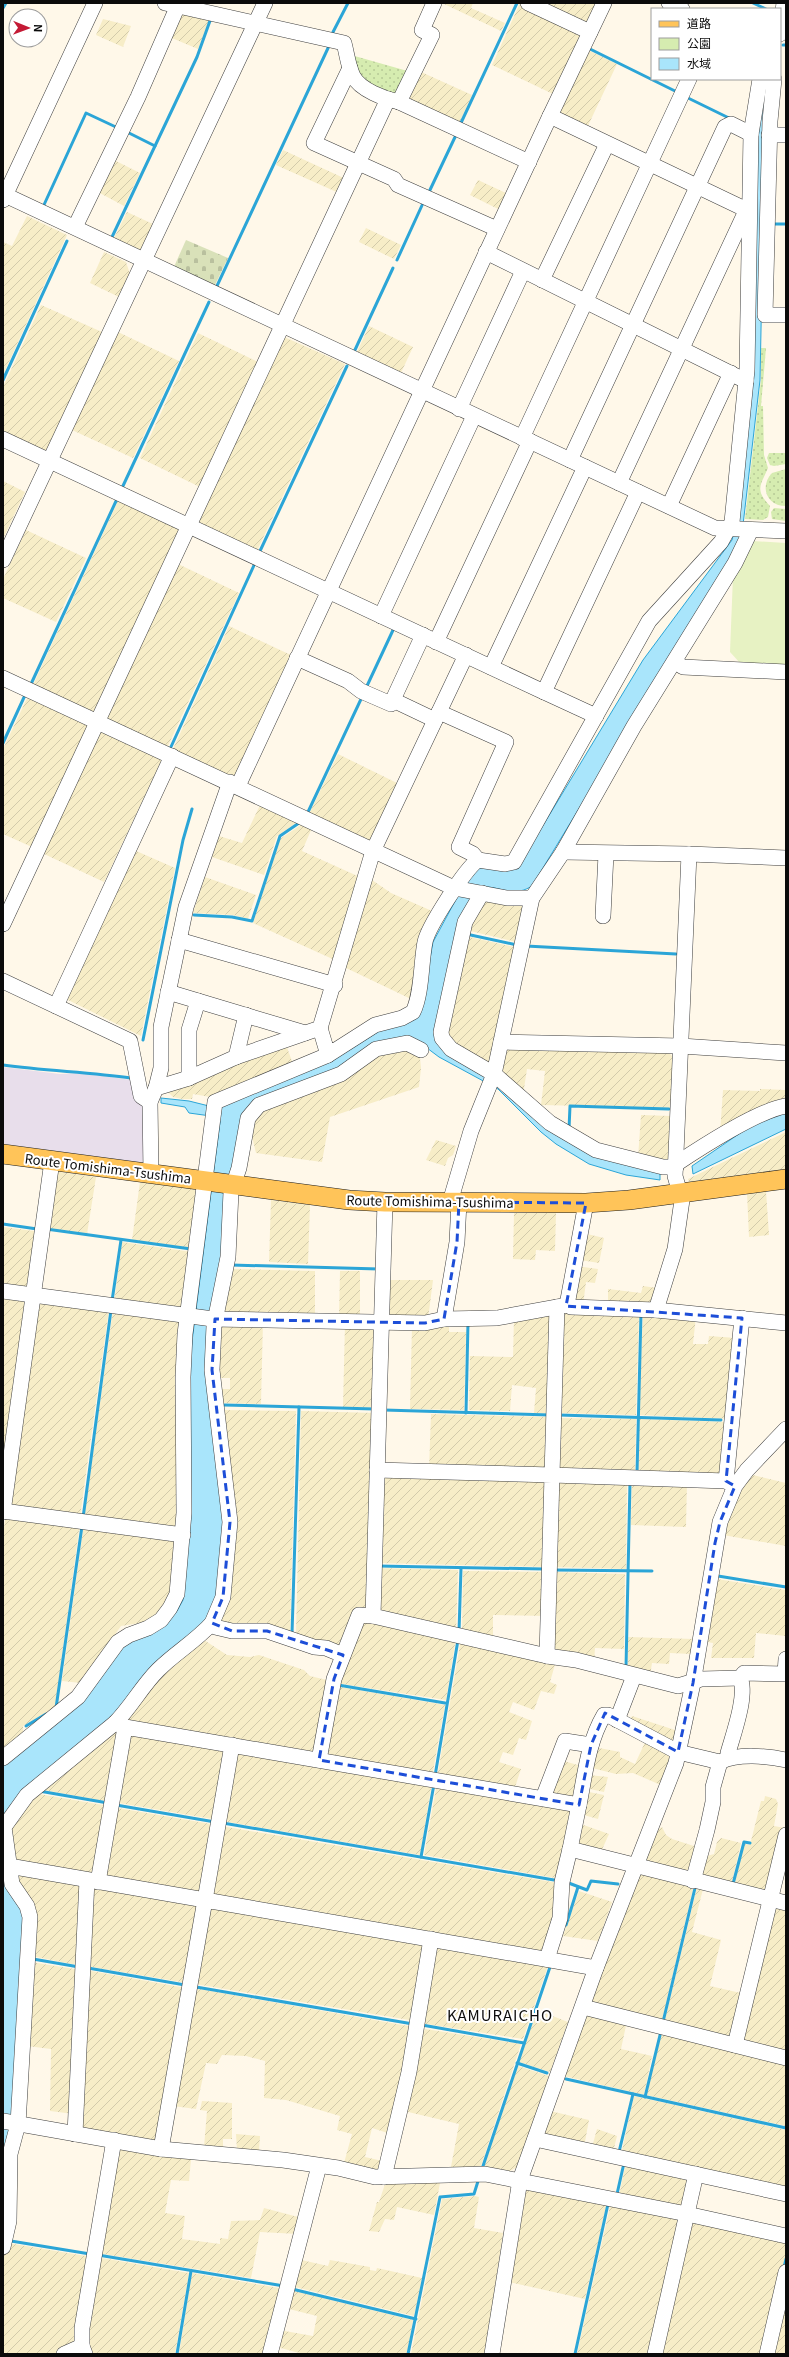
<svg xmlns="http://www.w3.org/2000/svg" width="789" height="2357" font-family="Georgia,'Noto Sans JP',serif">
  <defs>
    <pattern id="farmland-furrows" width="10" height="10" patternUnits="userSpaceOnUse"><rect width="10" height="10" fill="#f7edc7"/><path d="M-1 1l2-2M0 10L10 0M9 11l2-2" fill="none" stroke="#d2caaa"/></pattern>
    <pattern id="green-dots" width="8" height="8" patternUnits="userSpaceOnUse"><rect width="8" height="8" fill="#d6ecb0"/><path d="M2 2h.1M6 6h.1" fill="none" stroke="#b6c996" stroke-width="1.8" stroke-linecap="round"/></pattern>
    <pattern id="cemetery-stones" width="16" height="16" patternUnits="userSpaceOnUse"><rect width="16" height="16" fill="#d9e1b9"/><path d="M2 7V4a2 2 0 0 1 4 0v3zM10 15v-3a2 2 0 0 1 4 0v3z" fill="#b9c09e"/></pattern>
  </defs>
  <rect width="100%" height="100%" fill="#fff8e9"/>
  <polygon fill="#e8deeb" points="3,1067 60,1074 81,1073 132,1080 146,1106 147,1164 3,1144"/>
  <g fill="url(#farmland-furrows)">
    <polygon points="442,3 473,3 471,8 505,23 501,31"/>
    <polygon points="520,3 580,32 583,37 555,95 492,65"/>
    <polygon points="535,3 599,3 589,24"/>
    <polygon points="179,10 211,16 198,49 167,36"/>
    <polygon points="103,19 131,26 123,47 96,35"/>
    <polygon points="588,50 617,64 586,130 557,114"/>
    <polygon points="419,71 472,95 458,126 404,101"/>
    <polygon points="283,150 348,180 341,194 276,165"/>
    <polygon points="112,159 140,173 124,206 96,191"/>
    <polygon points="478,180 508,194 500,210 470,195"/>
    <polygon points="127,212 153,224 141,249 136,251 113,240"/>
    <polygon points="27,216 67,235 3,375 3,242 12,246"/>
    <polygon points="366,228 401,245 394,259 359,242"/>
    <polygon points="104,252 126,262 130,274 119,297 90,283"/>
    <polygon points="41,305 102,332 46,455 3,435 3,387"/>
    <polygon points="369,326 413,347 400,375 356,354"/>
    <polygon points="118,332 179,361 133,458 72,430"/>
    <polygon points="198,333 260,363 202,488 140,458"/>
    <polygon points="282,336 345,364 255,555 196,521"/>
    <polygon points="3,481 25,492 3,539"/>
    <polygon points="119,499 182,527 98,711 92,713 33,685"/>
    <polygon points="26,530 86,558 56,622 3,598 3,579"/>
    <polygon points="176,563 239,593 167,748 106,719"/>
    <polygon points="229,626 293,656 237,775 230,777 173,749"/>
    <polygon points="29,694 89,722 32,847 3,834 3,749"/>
    <polygon points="98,730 163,757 104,882 42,853"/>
    <polygon points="338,754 399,784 371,842 309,814"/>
    <polygon points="261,803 299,821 277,836 264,875 212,857 219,836 242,843"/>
    <polygon points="302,824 312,828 302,851 362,878 337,961 253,923 280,839"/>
    <polygon points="134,850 175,868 141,1036 66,999"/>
    <polygon points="205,877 256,895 248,919 233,915 193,913"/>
    <polygon points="372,880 391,893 432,911 413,1000 344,967"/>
    <polygon points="483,897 528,904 520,943 466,930"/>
    <polygon points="465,936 519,948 492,1069 444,1035"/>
    <polygon points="285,1042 293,1064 216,1098 193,1094 192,1099 182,1099 173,1097 168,1092"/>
    <polygon points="504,1045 668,1052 673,1057 671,1108 541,1105 545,1071 527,1069 523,1095 498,1073"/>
    <polygon points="381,1050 415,1050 420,1058 421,1068 419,1087 330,1117 322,1162 256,1153 249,1124 251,1116"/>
    <polygon points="760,1089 786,1090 786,1102 720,1133 723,1090 760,1091"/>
    <polygon points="641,1115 670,1116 668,1165 638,1158"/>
    <polygon points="786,1132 786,1169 689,1182 688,1179"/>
    <polygon points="436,1140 456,1146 453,1155 448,1158 445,1166 426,1160"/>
    <polygon points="53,1171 96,1177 87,1234 46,1228"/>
    <polygon points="140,1182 194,1189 198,1197 192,1248 132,1240"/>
    <polygon points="766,1191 769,1235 749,1237 747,1193"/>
    <polygon points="271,1200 310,1205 308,1264 269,1262"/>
    <polygon points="514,1213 556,1213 555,1251 536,1250 535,1260 513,1259"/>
    <polygon points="3,1227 41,1232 33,1291 3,1289"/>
    <polygon points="583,1233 604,1238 599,1263 580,1260"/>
    <polygon points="122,1242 192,1252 183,1302 177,1312 114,1303"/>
    <polygon points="576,1266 598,1269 595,1283 586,1282 583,1305 575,1304"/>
    <polygon points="230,1269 315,1271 315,1317 219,1315"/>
    <polygon points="340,1271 360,1271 360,1318 339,1318"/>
    <polygon points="385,1280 433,1280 428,1319 386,1319"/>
    <polygon points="643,1286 657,1288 650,1307 608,1306 608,1289 641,1293"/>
    <polygon points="3,1293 30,1297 3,1502"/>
    <polygon points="36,1302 109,1309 80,1517 11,1507"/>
    <polygon points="113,1310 181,1322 179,1530 84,1518"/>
    <polygon points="558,1310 639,1312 636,1415 556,1413"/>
    <polygon points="550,1311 551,1414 534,1413 536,1388 512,1385 510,1411 469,1410 470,1356 513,1357 514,1318"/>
    <polygon points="643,1312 696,1316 693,1344 708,1344 709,1336 736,1338 730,1419 639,1415"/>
    <polygon points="263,1321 261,1404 220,1403 218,1389 230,1389 230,1378 216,1378 217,1326"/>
    <polygon points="345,1323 377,1324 376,1408 343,1407"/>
    <polygon points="412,1325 449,1326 449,1332 466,1332 464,1410 410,1409"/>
    <polygon points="221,1410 296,1411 290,1632 218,1624"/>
    <polygon points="301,1411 376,1413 370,1613 342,1648 296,1635"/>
    <polygon points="431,1414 551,1417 549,1470 429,1470"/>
    <polygon points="556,1418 636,1419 635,1476 554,1473"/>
    <polygon points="639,1419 730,1422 724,1478 638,1476"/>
    <polygon points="379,1473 549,1479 547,1567 377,1563"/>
    <polygon points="749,1474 786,1483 786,1546 723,1535 734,1501"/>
    <polygon points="554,1479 627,1481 626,1569 552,1567"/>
    <polygon points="632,1481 687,1482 686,1527 631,1525"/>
    <polygon points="6,1513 80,1523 55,1707 23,1726 23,1733 3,1754 3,1536"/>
    <polygon points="84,1523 178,1537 171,1598 152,1621 121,1626 81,1683 62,1681"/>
    <polygon points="376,1568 458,1570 456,1633 377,1615"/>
    <polygon points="463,1571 547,1572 546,1616 493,1615 493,1642 462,1635"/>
    <polygon points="552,1572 625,1574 624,1649 595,1648 594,1663 550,1653"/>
    <polygon points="717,1579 786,1590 786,1636 756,1633 754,1658 711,1658 713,1643 707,1642"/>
    <polygon points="359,1621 456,1638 446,1700 342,1684 336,1679"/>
    <polygon points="628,1637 694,1639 691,1654 670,1653 669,1664 652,1663 650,1676 628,1671"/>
    <polygon points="461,1639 556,1661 550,1682 557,1685 554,1694 541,1691 534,1710 513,1702 509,1712 532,1721 526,1740 519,1738 513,1755 503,1752 499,1762 521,1769 514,1790 437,1778"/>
    <polygon points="204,1640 227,1655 250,1657 259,1655 304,1670 310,1676 331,1681 318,1755 122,1724 160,1672"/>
    <polygon points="335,1686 445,1705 432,1777 323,1758"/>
    <polygon points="632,1716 678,1731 676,1743 629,1723"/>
    <polygon points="120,1728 110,1802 38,1789"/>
    <polygon points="126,1731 229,1747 218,1820 113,1802"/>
    <polygon points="647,1738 672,1755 663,1786 633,1773 616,1774 588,1767 594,1747 620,1752 620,1757 635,1764"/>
    <polygon points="234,1750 432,1782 420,1855 222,1821"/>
    <polygon points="560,1760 585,1767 578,1800 551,1797"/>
    <polygon points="588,1775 608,1777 604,1792 585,1788"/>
    <polygon points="437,1783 571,1805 561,1879 424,1855"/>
    <polygon points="584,1791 604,1795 598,1819 580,1814"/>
    <polygon points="33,1793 109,1806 96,1876 21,1866 12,1852 9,1824"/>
    <polygon points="765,1796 776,1799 778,1804 774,1826 785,1828 766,1894 734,1886 744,1844 750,1845 761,1801 764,1801"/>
    <polygon points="112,1807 217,1825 201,1897 101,1879"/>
    <polygon points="578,1823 609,1834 600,1854 576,1848"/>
    <polygon points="221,1826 558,1883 557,1916 547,1948 540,1953 214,1898 210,1891"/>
    <polygon points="662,1827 666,1835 672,1839 697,1847 689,1875 647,1865 643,1855 655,1831"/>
    <polygon points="721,1838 741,1843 732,1882 703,1875 700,1870 707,1856 714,1854 717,1842"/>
    <polygon points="18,1870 85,1882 82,1966 31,1956 16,1884"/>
    <polygon points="645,1872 694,1885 661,2024 589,2005 635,1878"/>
    <polygon points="90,1885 197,1900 187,1983 86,1966"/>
    <polygon points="697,1887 703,1889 692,1932 721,1940 710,1986 745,1994 733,2042 664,2024"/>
    <polygon points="579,1891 612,1902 598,1941 563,1936"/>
    <polygon points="214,1905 426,1941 415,2021 195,1984 208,1909"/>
    <polygon points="774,1906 786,1909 786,2055 738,2044"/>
    <polygon points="433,1947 549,1963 523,2039 420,2023"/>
    <polygon points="31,1962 81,1970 74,2114 50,2111 51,2049 27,2046"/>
    <polygon points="86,1970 186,1988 160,2138 153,2142 81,2131"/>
    <polygon points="194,1988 414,2027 394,2135 372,2128 365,2157 387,2162 384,2171 368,2170 344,2163 352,2134 337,2130 340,2116 286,2100 264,2098 265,2061 246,2056 222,2055 217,2064 206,2063 196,2109 173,2106"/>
    <polygon points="537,2010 568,2022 550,2072 519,2062"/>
    <polygon points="591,2012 627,2021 621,2049 652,2056 644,2095 564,2076 585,2016"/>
    <polygon points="419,2028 521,2044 480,2169 450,2172 459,2124 404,2111"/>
    <polygon points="662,2030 786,2061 786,2126 646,2095"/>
    <polygon points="518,2066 549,2076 517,2167 510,2171 483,2169"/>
    <polygon points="634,2096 786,2130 786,2190 621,2155"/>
    <polygon points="202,2101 232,2103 232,2139 223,2139 223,2148 204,2147 207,2111 200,2110"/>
    <polygon points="550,2111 589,2120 584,2147 543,2133"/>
    <polygon points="597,2129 617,2136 613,2152 592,2147"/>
    <polygon points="236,2134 260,2136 259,2151 237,2150"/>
    <polygon points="116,2145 191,2159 189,2181 171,2180 165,2213 185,2216 182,2239 220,2244 220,2238 228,2239 231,2221 260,2220 264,2208 302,2218 298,2234 260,2232 251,2278 97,2253"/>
    <polygon points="626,2162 692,2176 685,2207 619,2196"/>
    <polygon points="386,2181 440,2183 434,2215 397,2207 394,2220 385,2219 379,2232 369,2231 377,2202 379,2202"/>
    <polygon points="534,2186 607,2202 585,2299 509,2282 526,2191"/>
    <polygon points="475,2196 479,2197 474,2228 503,2233 485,2354 411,2354 442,2199"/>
    <polygon points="611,2202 681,2216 653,2354 577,2354"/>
    <polygon points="687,2221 786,2239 786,2253 762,2354 658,2354"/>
    <polygon points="8,2243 92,2257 77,2345 58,2354 4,2354 3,2256"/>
    <polygon points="96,2257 189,2273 175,2354 88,2354 85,2329"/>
    <polygon points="297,2259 328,2266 330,2260 370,2267 370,2270 376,2271 377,2268 422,2278 414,2316 291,2286"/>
    <polygon points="192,2273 285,2289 268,2354 179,2354"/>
    <polygon points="290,2290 413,2320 407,2354 303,2354 277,2347 279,2330 313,2336 317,2316 285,2308"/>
    <polygon points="786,2298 786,2354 769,2354"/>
  </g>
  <g fill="url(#green-dots)">
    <polygon points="351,55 411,72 399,95 365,83"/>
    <path d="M761,348h5l-5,58h2l1,49 4,13c-7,17 -14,21 2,38l-2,11 -5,3 -18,-1 16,-139z"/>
    <polygon points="769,453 786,453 786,464 774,466 770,465 767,458"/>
    <path d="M786,469v37c-19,0 -27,-19 -14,-33z"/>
    <polygon points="774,508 786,509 786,521 772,519 771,512"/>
  </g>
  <polygon fill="url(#cemetery-stones)" points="186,240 228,258 214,287 173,269"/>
  <polygon fill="#e7f2c3" points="752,541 786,543 786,665 740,663 730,652 733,576"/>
  <g fill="#a9e5fb" stroke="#2ba5d7">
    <path d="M766,79l-6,301 -19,162 -209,344c-32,20 -46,-24 -69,27l-26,113 106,99 117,44v11l-34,-5 -37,-11 -33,-20 -15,-12 -43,-43 -59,-32 -24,-18 -153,59 -39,95 3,7 -5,69 -10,41 13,217 -4,48 -8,38 -87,95 -122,109v-51l120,-121 54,-34 6,-11 5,-62v-165l32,-251 -2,-5 -29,-4 -4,-6 -24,-4v-5l28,3 20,5 126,-47 49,-31 30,-8 6,-6 13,-72 34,-63 12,-11 16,-1 44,-35 104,-172 89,-120 5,-20 22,-393z"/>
    <polygon points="786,1112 786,1129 693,1174 692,1166 749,1127"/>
    <polygon points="3,1861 25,1909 20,2061 3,2180"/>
  </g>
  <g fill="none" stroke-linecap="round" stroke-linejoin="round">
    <g stroke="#2ba5d7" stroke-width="3">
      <polyline points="753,3 766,9"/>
      <polyline points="3,8 6,3"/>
      <polyline points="332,34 348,3"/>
      <polyline points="783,45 786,45"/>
      <polyline points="588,48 675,91"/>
      <polyline points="686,97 731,119"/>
      <polyline points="460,125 517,3"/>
      <polyline points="127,132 155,146"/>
      <polyline points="429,192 456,135"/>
      <polyline points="43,207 86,113 118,128"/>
      <polyline points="773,224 786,224"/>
      <polyline points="112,237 197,57 211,18"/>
      <polyline points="397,260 424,201"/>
      <polyline points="216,288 329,46"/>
      <polyline points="354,352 393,268"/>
      <polyline points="3,380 67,241"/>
      <polyline points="122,488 209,302"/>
      <polyline points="260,551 347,366"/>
      <polyline points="31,684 117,499"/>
      <polyline points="366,688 394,628"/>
      <polyline points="3,743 26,693"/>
      <polyline points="170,749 255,563"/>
      <polyline points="308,812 362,697"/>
      <polyline points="194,915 232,917 252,921 280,836 299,823"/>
      <polyline points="466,934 517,945"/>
      <polyline points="526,946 676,954"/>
      <polyline points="143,1040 183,840 192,809"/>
      <path d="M3,1065c43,6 86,7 128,13"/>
      <polyline points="569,1129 570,1106 669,1109"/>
      <polyline points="3,1224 37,1229"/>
      <polyline points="46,1229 191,1249"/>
      <polyline points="231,1265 379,1269"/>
      <polyline points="112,1301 121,1240"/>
      <polyline points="224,1405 375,1409"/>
      <polyline points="384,1410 550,1415"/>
      <polyline points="466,1413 468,1322"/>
      <polyline points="559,1415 721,1420"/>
      <polyline points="637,1473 641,1313"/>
      <polyline points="83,1518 111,1310"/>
      <polyline points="378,1566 544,1569"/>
      <polyline points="554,1570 652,1571"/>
      <polyline points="718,1576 786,1587"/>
      <polyline points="459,1632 461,1568"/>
      <polyline points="292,1634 299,1407"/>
      <polyline points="626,1668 630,1482"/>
      <polyline points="338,1685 445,1703"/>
      <polyline points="56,1708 82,1526"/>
      <polyline points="26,1726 46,1714"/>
      <polyline points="435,1776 458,1640"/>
      <polyline points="39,1791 108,1803"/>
      <polyline points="116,1805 215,1822"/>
      <polyline points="223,1823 554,1880"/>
      <polyline points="421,1857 434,1784"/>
      <polyline points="566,1882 587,1890 591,1881 618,1884"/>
      <polyline points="731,1883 733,1884 744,1842 750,1843"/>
      <polyline points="566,1925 578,1887"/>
      <polyline points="33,1959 79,1967"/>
      <polyline points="88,1968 185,1985"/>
      <polyline points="196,1987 413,2024"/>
      <polyline points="663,2022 695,1888"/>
      <polyline points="422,2025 524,2043"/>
      <polyline points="517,2063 547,2073"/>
      <polyline points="566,2079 786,2128"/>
      <polyline points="645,2097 661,2031"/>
      <polyline points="619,2152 633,2094"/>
      <polyline points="482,2169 551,1964"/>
      <polyline points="617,2194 624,2163"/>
      <polyline points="11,2241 90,2254"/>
      <polyline points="98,2255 284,2286"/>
      <polyline points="784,2267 786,2259"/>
      <polyline points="292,2289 416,2319"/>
      <polyline points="177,2354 191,2271"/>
      <polyline points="408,2354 440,2197 474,2194 479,2178"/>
      <polyline points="575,2354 608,2204"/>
    </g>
    <defs>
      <g id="minor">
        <path d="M165,3l179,40c3,11 4,23 9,33 7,14 32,23 46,26l130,60"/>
        <polyline points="528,3 590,32"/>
        <polyline points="669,3 682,9"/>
        <polyline points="780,34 784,3"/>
        <polyline points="350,68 314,143 394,179 398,185 497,229"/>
        <polyline points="774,79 770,121 765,315 786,315"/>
        <polyline points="399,102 432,35 422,30 434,3"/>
        <polyline points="550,116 604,3"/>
        <polyline points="769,135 786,135"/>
        <polyline points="3,194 715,528 786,531"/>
        <polyline points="3,200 95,3"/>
        <polyline points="75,227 138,97 176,10 176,3"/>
        <polyline points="486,252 746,381"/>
        <polyline points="542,280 607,144"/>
        <polyline points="459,409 523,271"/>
        <polyline points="522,438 689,79"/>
        <polyline points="3,439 544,692 638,492"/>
        <polyline points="570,460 725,127 731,124 751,134"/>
        <polyline points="619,483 746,211"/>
        <polyline points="669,506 731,373"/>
        <polyline points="3,560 265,3"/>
        <polyline points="381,616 474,416"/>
        <polyline points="436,642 530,441"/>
        <polyline points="297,658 348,681 361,691 391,704 423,635"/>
        <polyline points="675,662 683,667 786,672"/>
        <polyline points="491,667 585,467"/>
        <polyline points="3,678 454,888 507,898 532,898"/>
        <polyline points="544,692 596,716"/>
        <polyline points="393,700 435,720"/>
        <polyline points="439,712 506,742 459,847 473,854 478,860"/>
        <polyline points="238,786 550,116 749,211"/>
        <polyline points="563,852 689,854 786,858"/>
        <polyline points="482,893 465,922 441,1032 442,1038 451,1049 494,1074 550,1123 596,1150 663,1167 676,1167"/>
        <polyline points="603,916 606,854"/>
        <polyline points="3,924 388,99"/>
        <polyline points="179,940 335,985"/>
        <polyline points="3,981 130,1041 141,1096 150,1102"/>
        <polyline points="168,992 305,1033"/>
        <polyline points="56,1006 172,756"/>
        <path d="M320,1028l8,27 47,-30 27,-7 11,-6c9,-18 8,-50 12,-70 3,-15 40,-73 53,-82l27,4 9,-2 135,-241 72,-79 11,-20 15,-152 4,-236 9,-55"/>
        <polyline points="501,1042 681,1046 786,1053"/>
        <polyline points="236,1057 246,1015"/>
        <polyline points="189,1078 189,1030 198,1001"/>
        <polyline points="156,1088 161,1068 161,1027 186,907 230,782"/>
        <path d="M676,1164c24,-16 83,-54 110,-58"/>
        <polyline points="151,1173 150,1102 156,1088 189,1078 236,1057 320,1028 373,851 466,655"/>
        <polyline points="385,1202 373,1616 547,1656 576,1660 678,1686 701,1679 740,1678 744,1673 785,1674 786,1659"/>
        <polyline points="450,1202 471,1131 494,1074 532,898 563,852 634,726 735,563 751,530"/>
        <polyline points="3,1291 213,1319 425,1323 444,1319 497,1318 567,1305 571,1307 656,1310 786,1323"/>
        <polyline points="567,1305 586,1203"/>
        <polyline points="557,1307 552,1475 726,1481"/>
        <polyline points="656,1310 675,1249 682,1200 675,1176 689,854"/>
        <polyline points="444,1319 457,1242 459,1202"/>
        <polyline points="377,1470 552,1475 547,1656"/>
        <polyline points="734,1486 726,1481 742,1318"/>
        <polyline points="3,1511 183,1535"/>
        <polyline points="3,1512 52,1161"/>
        <polyline points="212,1623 223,1597 230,1522 212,1370 214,1326 228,1257 231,1192 239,1168 248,1118 259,1105 341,1074 376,1049 407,1043 421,1050"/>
        <polyline points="617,1720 634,1676"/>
        <path d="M124,1727l-9,-4c16,-16 27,-37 43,-53 17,-17 38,-29 54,-47l3,4 17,4h35l47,16 12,1 17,7"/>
        <path d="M729,1757l-1,-4c5,-18 20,-59 12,-75"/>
        <polyline points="3,1758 78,1697 118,1642 129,1635 148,1628 161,1620 170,1608 177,1594 184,1513 183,1377 185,1334 215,1102 328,1055"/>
        <polyline points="319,1760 334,1679 359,1615 373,1616"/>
        <polyline points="543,1798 565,1741 591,1745"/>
        <path d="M579,1805c6,-30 9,-63 25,-90h4l70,37 42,10c18,-9 47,-6 66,-2"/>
        <polyline points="9,1866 205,1900 232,1745"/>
        <polyline points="693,1881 707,1830 713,1802 713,1787 720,1762"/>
        <polyline points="98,1882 125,1727 579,1805 570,1849 786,1903"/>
        <polyline points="547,1959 560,1918 562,1882 570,1849"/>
        <polyline points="583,2007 786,2058"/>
        <polyline points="735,2045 786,1835"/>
        <polyline points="3,2121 161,2149 283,2160 338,2168 375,2177 485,2174 687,2214 786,2236"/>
        <polyline points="75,2134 87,1880"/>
        <polyline points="535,2139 786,2194"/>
        <polyline points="161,2149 205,1900 596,1968"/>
        <polyline points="384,2177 409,2072 431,1939"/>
        <polyline points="3,2247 9,2221 10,2154 18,2124 30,1917 27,1906 12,1884 4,1827 27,1795 115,1723"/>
        <polyline points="82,2346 82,2328 114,2140"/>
        <polyline points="64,2354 82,2346 85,2354"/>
        <polyline points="270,2354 319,2166"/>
        <polyline points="492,2354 520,2180 596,1968 676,1763 693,1683 720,1522 735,1486 747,1470 786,1429"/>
        <polyline points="655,2354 696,2174"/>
        <polyline points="767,2354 786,2272"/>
      </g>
      <polyline id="major" points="3,1154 349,1200 385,1202 586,1203 629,1200 786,1179"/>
    </defs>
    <use href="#minor" stroke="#3e3e3e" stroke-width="16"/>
    <use href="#major" stroke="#1c1c1c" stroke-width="20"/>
    <use href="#minor" stroke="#fff" stroke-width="15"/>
    <use href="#major" stroke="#ffc459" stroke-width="19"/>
  </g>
  <path fill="none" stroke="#1d4ed8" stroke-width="3" stroke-dasharray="8 5" stroke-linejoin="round" d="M459,1202l127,1 -20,103 176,12 -16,163 9,5 -15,36 -5,21 -22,140 -15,69 -73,-39 -14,32 -12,60 -260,-45 15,-81 9,-24 -76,-24h-35l-20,-8 11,-26 7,-75 -18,-152 3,-51 210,4 19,-4 13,-77z"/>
  <g text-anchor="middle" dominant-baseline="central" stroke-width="4" stroke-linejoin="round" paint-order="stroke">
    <g font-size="13" fill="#0b0b0b" stroke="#fff">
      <text transform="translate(108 1168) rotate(7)">Route Tomishima-Tsushima</text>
      <text transform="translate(430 1201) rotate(1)">Route Tomishima-Tsushima</text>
    </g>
    <g font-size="15" letter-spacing="1" fill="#0b0b0b" stroke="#fff">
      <text x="500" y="2014">KAMURAICHO</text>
    </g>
  </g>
  <rect width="789" height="2357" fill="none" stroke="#0b0b0b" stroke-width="8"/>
  <rect x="651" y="8" width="130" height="72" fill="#ffffff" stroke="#9d9d9d"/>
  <rect x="659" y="21" width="20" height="6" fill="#ffc459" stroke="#9d9d9d"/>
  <text x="687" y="28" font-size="12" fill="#0b0b0b">道路</text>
  <rect x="659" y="38" width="20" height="12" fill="#d6ecb0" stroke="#9d9d9d"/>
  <text x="687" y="48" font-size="12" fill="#0b0b0b">公園</text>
  <rect x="659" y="58" width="20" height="12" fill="#a9e5fb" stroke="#9d9d9d"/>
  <text x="687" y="68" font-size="12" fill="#0b0b0b">水域</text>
  <g transform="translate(28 28) rotate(91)"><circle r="19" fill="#ffffff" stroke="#9d9d9d"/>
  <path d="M0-3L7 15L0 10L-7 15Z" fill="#c41a35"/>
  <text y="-6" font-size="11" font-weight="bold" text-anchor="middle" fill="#0b0b0b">N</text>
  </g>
</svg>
